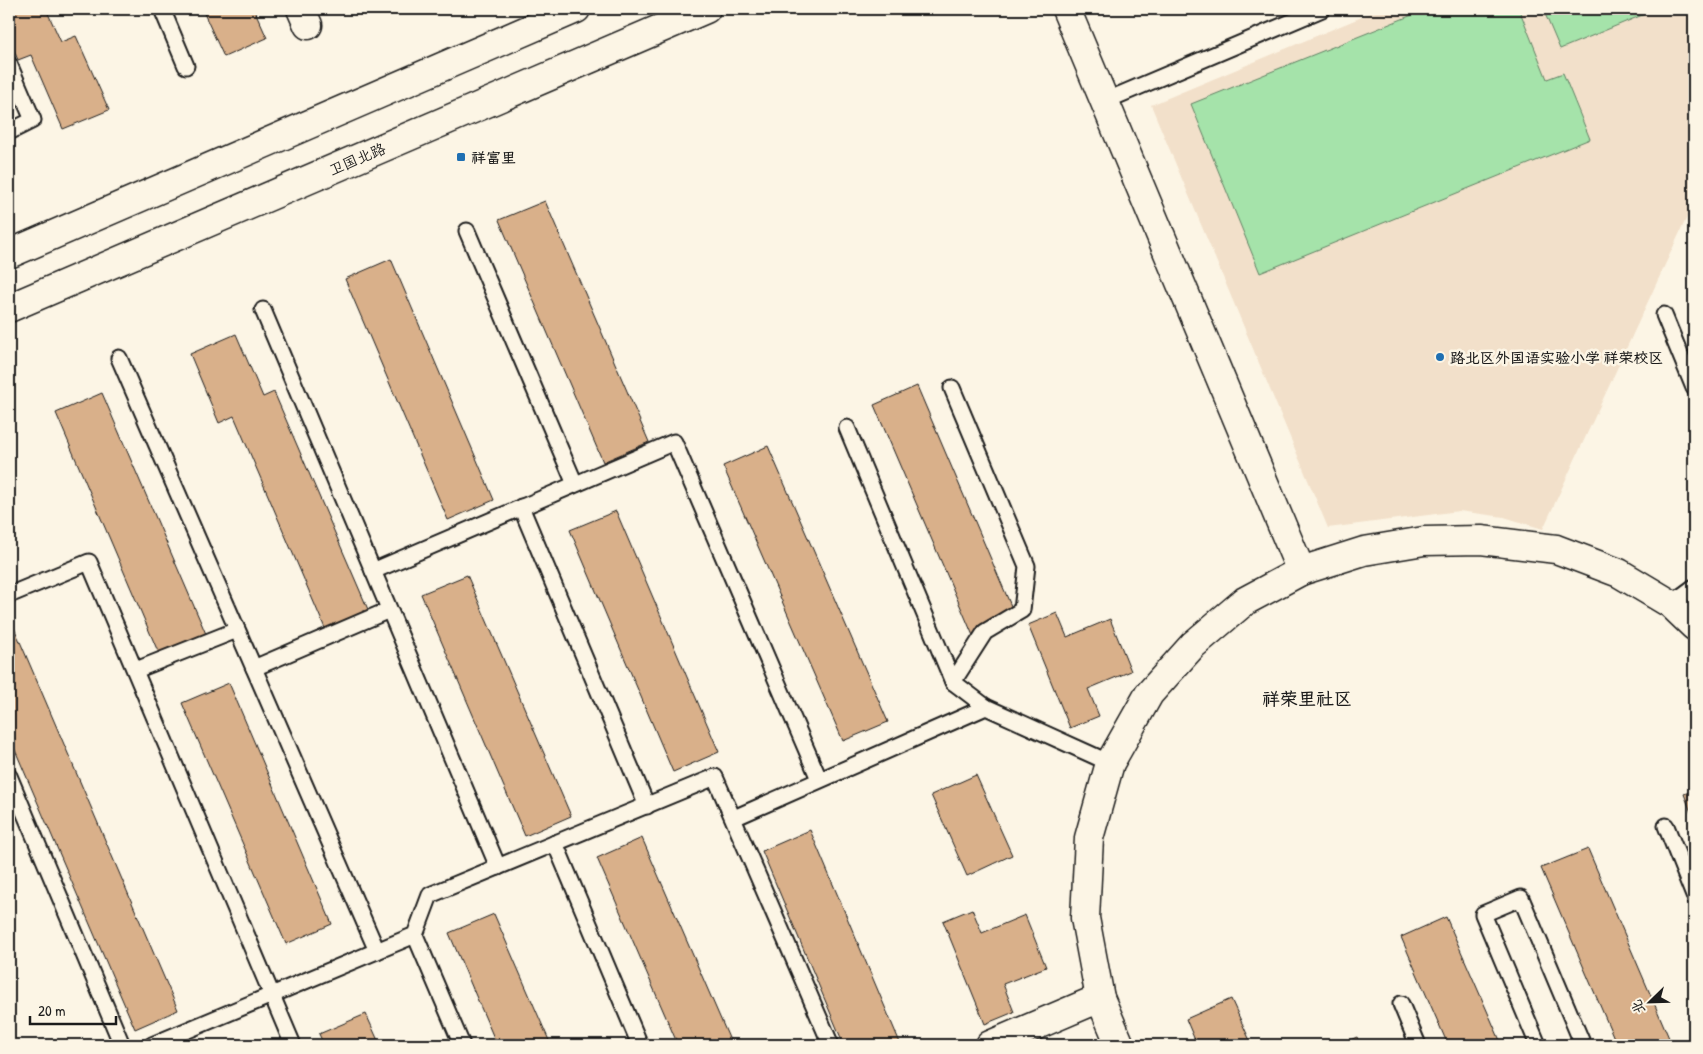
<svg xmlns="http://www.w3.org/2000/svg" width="1703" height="1054" font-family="'Patrick Hand','LXGW WenKai TC',sans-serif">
  <rect width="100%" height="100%" fill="#fcf5e5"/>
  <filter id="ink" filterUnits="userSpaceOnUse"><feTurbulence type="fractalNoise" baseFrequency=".02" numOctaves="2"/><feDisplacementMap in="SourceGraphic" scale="10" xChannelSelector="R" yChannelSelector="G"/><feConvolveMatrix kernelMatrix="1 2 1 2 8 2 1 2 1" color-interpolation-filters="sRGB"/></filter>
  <g filter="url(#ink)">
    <polygon fill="#f2e0ca" points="1381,9 1694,9 1694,202 1543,529 1504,517 1459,511 1328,528 1151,105"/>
    <g fill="#a5e3aa" stroke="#608063">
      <polygon points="1427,9 1519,9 1547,79 1563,73 1590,139 1260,273 1191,104"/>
      <polygon points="1543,9 1657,9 1560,49"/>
    </g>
    <g fill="#d9b08a" stroke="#1c1c1c">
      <polygon points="9,9 46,9 61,42 76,36 109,110 63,129 31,55 18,60 9,39"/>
      <polygon points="202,9 254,9 267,38 224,57"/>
      <polygon points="545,201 649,442 603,462 499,220"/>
      <polygon points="391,259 494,500 448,520 345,279"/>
      <polygon points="236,334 263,397 274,392 373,621 330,640 234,416 219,423 190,354"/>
      <polygon points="917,386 1017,620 974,638 874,405"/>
      <polygon points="102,393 206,634 159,654 56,413"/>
      <polygon points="768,446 888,722 843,741 723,466"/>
      <polygon points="616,511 719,752 673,772 570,530"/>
      <polygon points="467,575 571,816 525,836 421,594"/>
      <polygon points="1057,613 1067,637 1110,619 1131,671 1088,689 1099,716 1070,728 1028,625"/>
      <polygon points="9,616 178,1010 135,1029 9,736"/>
      <polygon points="229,683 332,924 286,944 182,703"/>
      <polygon points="976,775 1012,855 967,876 931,795"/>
      <polygon points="1694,790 1694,820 1684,794"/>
      <polygon points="810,830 901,1045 844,1045 762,851"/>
      <polygon points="642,838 732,1045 678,1045 597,858"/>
      <polygon points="1588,849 1672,1045 1617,1045 1541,868"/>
      <polygon points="972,909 982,933 1025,915 1046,967 1003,984 1014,1012 985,1024 943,921"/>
      <polygon points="494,914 551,1045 497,1045 449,933"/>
      <polygon points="1446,917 1502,1045 1448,1045 1401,937"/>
      <polygon points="1231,999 1252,1045 1197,1045 1186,1019"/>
      <polygon points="366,1014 380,1045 324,1045 319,1034"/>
      <polygon points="1357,1037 1360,1045 1338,1045"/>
    </g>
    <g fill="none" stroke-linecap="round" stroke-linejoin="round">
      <defs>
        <g id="lane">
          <polyline points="162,9 186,66"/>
          <polyline points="9,64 33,120 9,132"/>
          <polyline points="1105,101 1322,9"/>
          <polyline points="467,231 575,484"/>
          <polyline points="263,310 498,867"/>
          <polyline points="1664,315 1694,388"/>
          <polyline points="119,358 377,951"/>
          <polyline points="952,388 1027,566 1022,610 985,632 953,682"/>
          <polyline points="847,428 953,682 986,707"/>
          <polyline points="521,507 647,806"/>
          <polyline points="373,571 674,442 819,779"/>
          <polyline points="9,595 89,562 293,1045"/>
          <polyline points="1671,604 1694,587"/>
          <polyline points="254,668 389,610"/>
          <polyline points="136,670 237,630"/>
          <polyline points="9,776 122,1045"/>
          <polyline points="734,818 986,707 1110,763"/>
          <polyline points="1666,826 1694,896"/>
          <polyline points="555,843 640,1045"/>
          <polyline points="415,935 462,1045"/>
          <polyline points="1401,1004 1418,1045"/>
          <polyline points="152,1045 415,935 430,895 715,777 831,1045"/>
          <polyline points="1538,1045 1483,914 1521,898 1583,1045"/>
        </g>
        <g id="street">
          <polyline points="301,9 308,25"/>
          <polyline points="1066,9 1301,571"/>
          <polyline points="990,1045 1100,998"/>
          <polyline points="1120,1045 1100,998 1085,918 1089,838 1110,763 1149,694 1193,645 1245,601 1301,571 1364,551 1424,541 1481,540 1556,549 1619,573 1671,604 1694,626"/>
        </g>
        <g id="secondary">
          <polyline points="9,254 576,9"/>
          <polyline points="9,308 706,9"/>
        </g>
      </defs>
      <use href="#lane" stroke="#1c1c1c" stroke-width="19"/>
      <use href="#street" stroke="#1c1c1c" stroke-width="31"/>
      <use href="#secondary" stroke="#1c1c1c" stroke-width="31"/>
      <use href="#lane" stroke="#fcf5e5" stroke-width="15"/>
      <use href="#street" stroke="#fcf5e5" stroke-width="28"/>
      <use href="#secondary" stroke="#fcf5e5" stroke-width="28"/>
    </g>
  </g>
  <g fill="#1f6fb2" stroke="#fcf5e5" stroke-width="2">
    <rect x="456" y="152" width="10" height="10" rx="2.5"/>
    <circle cx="1440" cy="357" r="5"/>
  </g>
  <g text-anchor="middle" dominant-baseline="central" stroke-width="5" stroke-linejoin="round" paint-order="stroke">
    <g font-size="15" font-weight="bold" fill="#1c1c1c" stroke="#fcf5e5" text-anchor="start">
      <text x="471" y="157">祥富里</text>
      <text x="1450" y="357">路北区外国语实验小学 祥荣校区</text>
    </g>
    <g font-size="15" fill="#1c1c1c" stroke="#fcf5e5">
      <text transform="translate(357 159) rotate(-23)">卫国北路</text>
    </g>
    <g font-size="18" font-weight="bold" fill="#1c1c1c" stroke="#fcf5e5">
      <text x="1307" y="698">祥荣里社区</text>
    </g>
  </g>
  <rect width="1703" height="1054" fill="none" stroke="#fcf5e5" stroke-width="30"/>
  <rect x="15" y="15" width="1673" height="1024" fill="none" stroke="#1c1c1c" stroke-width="2" filter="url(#ink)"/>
  <g transform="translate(1650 1002) rotate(247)" stroke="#fcf5e5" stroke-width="4" paint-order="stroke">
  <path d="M0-4L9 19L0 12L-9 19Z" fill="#1c1c1c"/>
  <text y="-8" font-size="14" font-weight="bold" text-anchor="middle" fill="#1c1c1c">北</text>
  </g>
  <path d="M30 1016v8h86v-8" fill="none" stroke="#1c1c1c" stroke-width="2.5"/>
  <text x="38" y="1016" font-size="15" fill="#1c1c1c" stroke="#fcf5e5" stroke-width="4" paint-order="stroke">20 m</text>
</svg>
